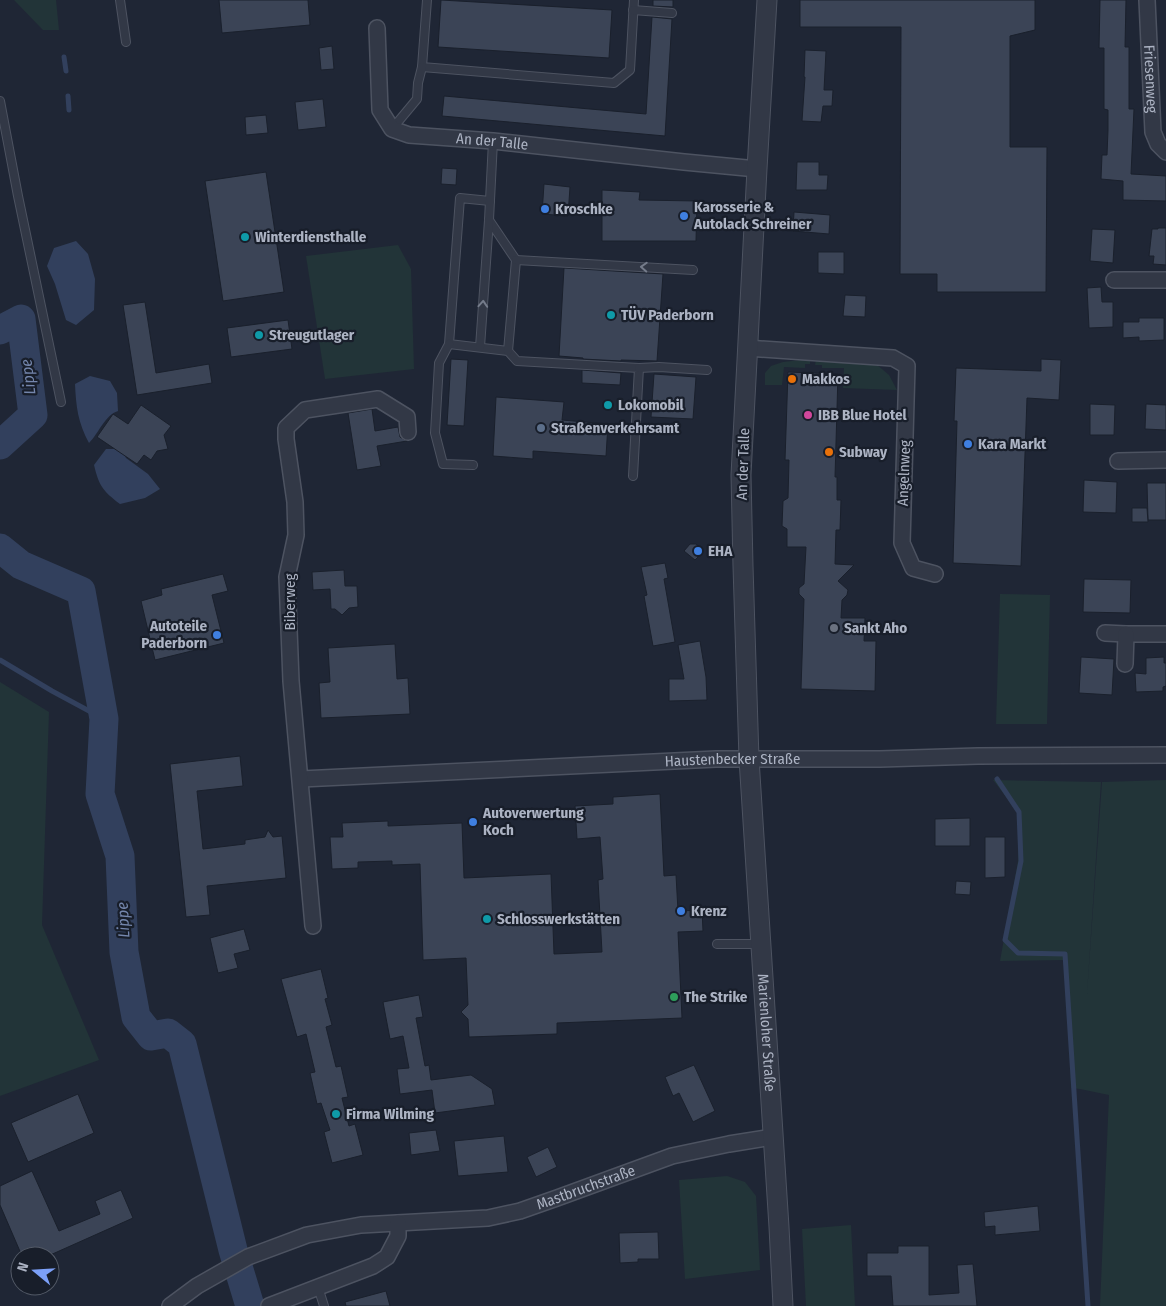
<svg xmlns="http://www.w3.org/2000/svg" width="1166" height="1306" font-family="'Fira Sans Condensed',sans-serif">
  <rect width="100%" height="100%" fill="#1f2635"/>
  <g fill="#223438">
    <polygon points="14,0 56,0 59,30 43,30"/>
    <polygon points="398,245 411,269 414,369 325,379 306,256"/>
    <polygon points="810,359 810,364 805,364 805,368 784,367 782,385 765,385 765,373 771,366 783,362"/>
    <polygon points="816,360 876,364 889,375 897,390 843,388 844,368 822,368 822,365 815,365"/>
    <polygon points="1000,594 1050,595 1047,724 996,724"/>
    <polygon points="0,682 49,712 42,925 99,1060 0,1096"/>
    <polygon points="993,780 1101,782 1087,994 1102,782 1166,780 1166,1306 1100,1306 1109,1095 1080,1089 1071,1088 1066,960 1000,961 1018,861 1018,812"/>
    <polygon points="727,1176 745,1182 756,1196 760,1270 685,1279 679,1180"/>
    <polygon points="851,1225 855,1306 806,1306 802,1229"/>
  </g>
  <g fill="#32405d">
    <polygon points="76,241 88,254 95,279 94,310 76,325 66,320 55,284 47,266 54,248"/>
    <path d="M90,376l20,5 7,12 1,18c-13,4 -19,22 -29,32 -11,-20 -13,-36 -14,-59z"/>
    <path d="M106,449h15l5,9 22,16 12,15 -15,9 -25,6c-17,-13 -21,-18 -26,-39z"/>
  </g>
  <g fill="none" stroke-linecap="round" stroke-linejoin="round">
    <g stroke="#32405d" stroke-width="5">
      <polyline points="64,57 66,71"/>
      <polyline points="68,96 69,110"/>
      <polyline points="0,660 52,691 104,719"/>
      <polyline points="997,779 1019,812 1021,861 1005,940 1018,953 1065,954 1088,1306"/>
    </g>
    <g stroke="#32405d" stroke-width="29">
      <polyline points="0,330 21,319 33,415 0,445"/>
      <polyline points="0,548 21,565 81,591 104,719 100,794 120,856 124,952 136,1017 151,1036 168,1033 182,1044 233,1250 250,1306"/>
    </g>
  </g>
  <g fill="#3b4456" stroke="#1a202c">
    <polygon points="219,0 308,0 310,25 222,33"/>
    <polygon points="441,0 612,10 609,58 438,47"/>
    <polygon points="653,0 673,0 673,7 653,6"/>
    <polygon points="800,0 1035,0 1035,30 1010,36 1010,147 1047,147 1046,292 937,292 937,274 900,274 901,27 800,27"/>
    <polygon points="1100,0 1126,0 1125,47 1129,47 1129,109 1134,109 1131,174 1166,176 1166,201 1123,200 1123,181 1101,179 1102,155 1107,155 1108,130 1108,110 1104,109 1104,48 1099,48"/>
    <polygon points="652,17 672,19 665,136 442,116 444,96 646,114"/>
    <polygon points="332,46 334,69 321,70 319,48"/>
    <polygon points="805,50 826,51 824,90 833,90 832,106 823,106 821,122 802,121 805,77 804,77"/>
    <polygon points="323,99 326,127 298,130 295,102"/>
    <polygon points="266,115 268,133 246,135 245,117"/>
    <polygon points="797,162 819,162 819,175 828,175 827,190 796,190"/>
    <polygon points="442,168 457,169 456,185 441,184"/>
    <polygon points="266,172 284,292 223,301 205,181"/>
    <polygon points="544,184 570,187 568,216 542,214"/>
    <polygon points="602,190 640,192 639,200 697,201 696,241 602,241"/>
    <polygon points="794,212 830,215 829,234 793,231"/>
    <polygon points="1158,228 1166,228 1166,265 1153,264 1154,256 1149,256 1152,229 1158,229"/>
    <polygon points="1092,229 1115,230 1113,263 1090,261"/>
    <polygon points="818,252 844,252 844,274 818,273"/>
    <polygon points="564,268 663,274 657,361 621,360 621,361 583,359 583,358 559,356"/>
    <polygon points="1101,287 1102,302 1113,302 1113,327 1089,328 1087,288"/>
    <polygon points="845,295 866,296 865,317 843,316"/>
    <polygon points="145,302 156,373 209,364 212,383 137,395 123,305"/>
    <polygon points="1139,318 1164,318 1164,340 1139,341 1139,337 1123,338 1123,322 1139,322"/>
    <polygon points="288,320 292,349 231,357 227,328"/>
    <polygon points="451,359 468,360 464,426 447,425"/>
    <polygon points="1041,359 1061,360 1059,400 1027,398 1021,566 953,563 957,421 954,421 956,368 1041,371"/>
    <polygon points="582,370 621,373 620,385 582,383"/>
    <polygon points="788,372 838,374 835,477 837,477 837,500 841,500 840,530 836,530 835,564 854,565 838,581 848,590 847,595 842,600 841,618 865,618 864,641 876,641 875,691 801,689 804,599 799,594 799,588 804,584 806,547 787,547 787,529 782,526 783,501 788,498 789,460 785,460"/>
    <polygon points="654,374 696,377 693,419 651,417"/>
    <polygon points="496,397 564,402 562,420 608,424 606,456 533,451 533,459 493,456"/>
    <polygon points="1090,404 1115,405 1114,435 1090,435"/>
    <polygon points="1146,404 1166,405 1166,430 1145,429"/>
    <polygon points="141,405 171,426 164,435 168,449 157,451 151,460 144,455 137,464 97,437 113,414 128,424"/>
    <polygon points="372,409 375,431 398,427 400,437 407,441 377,446 381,466 357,470 348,413"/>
    <polygon points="1084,480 1117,482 1116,513 1083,512"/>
    <polygon points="1147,483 1166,483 1166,520 1148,520"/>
    <polygon points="1132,508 1147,508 1148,522 1132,522"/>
    <polygon points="690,544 696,544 701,548 701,554 695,560 684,551"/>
    <polygon points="665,563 668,578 664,579 675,642 653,646 644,596 647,595 641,567"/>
    <polygon points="344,570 345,586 357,586 358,607 349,608 342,615 335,609 331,609 330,589 313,590 312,572"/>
    <polygon points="223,574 228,591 212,595 224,643 155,660 141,601 162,595 161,589"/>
    <polygon points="1084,579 1131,580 1130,613 1083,612"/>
    <polygon points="700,641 706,677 707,700 669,701 669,679 684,679 678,645"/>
    <polygon points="395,644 397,679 408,678 410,714 321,718 319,683 330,682 328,648"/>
    <polygon points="1081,657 1114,659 1112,695 1079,693"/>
    <polygon points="1164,657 1164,663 1166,663 1166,686 1163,687 1163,691 1136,692 1135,673 1146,674 1146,658"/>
    <polygon points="240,756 243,786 197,791 203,849 245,844 245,840 265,837 268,830 273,837 282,836 286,878 207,886 210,915 186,917 170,764"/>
    <polygon points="660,794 664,876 676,875 678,911 702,910 703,931 678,932 682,1018 557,1023 557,1034 469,1037 468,1019 461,1012 468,1005 466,958 423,960 420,864 392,865 392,861 358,862 358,868 332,869 330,837 343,837 342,823 388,821 388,826 462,823 464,878 551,874 554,954 602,952 598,880 603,879 600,837 577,839 575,806 613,804 613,797"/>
    <polygon points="970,818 970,846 935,846 935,819"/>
    <polygon points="985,837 1005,837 1005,877 985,878"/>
    <polygon points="956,881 971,882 970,895 955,894"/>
    <polygon points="244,929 250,950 234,954 238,968 218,973 210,938"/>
    <polygon points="321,969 328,998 325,999 332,1025 326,1027 336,1067 341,1066 348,1097 342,1098 349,1126 355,1124 363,1155 332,1163 324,1132 330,1130 321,1103 317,1104 310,1073 315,1072 306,1034 297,1037 281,979"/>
    <polygon points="419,995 423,1017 416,1018 425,1066 429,1065 431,1080 471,1075 492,1089 495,1105 435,1113 432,1090 400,1094 397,1069 409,1068 403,1036 390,1039 383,1002"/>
    <polygon points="694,1065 715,1111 693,1122 679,1093 673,1096 665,1077"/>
    <polygon points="78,1094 94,1133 28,1162 11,1123"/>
    <polygon points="436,1130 440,1151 411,1155 409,1133"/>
    <polygon points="504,1136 508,1172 458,1176 454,1141"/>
    <polygon points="548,1147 557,1167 536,1177 527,1157"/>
    <polygon points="32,1171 59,1231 100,1214 95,1201 121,1190 133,1218 48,1256 22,1256 0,1205 0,1186"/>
    <polygon points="1038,1206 1040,1231 995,1235 995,1226 985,1227 984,1212"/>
    <polygon points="658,1232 659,1259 638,1259 638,1262 620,1263 619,1233"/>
    <polygon points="898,1246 929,1246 929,1295 959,1293 957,1265 973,1264 977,1306 893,1306 891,1276 867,1276 867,1253 898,1253"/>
    <polygon points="386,1291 390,1306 346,1306 345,1302"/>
  </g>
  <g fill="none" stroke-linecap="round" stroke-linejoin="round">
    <defs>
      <g id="service">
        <polyline points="120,0 126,42"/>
        <polyline points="427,0 422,67 614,83 630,70 634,0"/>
        <polyline points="633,10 672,13"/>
        <polyline points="0,101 18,196 61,402"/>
        <polyline points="392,129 417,99 418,83 422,67"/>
        <polyline points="490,201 460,198 449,344 508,351 517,361 639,368 633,476"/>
        <polyline points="489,220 516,260 508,351"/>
        <polyline points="516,260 693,270"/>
        <polyline points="449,344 439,363 435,433 443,464 473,465"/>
        <polyline points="480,347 489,220 493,141"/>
        <polyline points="639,368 659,367 707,370"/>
        <polyline points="717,944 761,944"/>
        <polyline points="318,1287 324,1306"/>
      </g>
      <g id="minor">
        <path id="s1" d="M1147,0l6,132 5,12 8,8"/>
        <path id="s2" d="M377,28l3,82 12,19 17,6 84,6 191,21 73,7"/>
        <polyline points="1114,280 1166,280"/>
        <polyline points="747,348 893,358 907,366 902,543 913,568 935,574"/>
        <polyline points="1118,461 1166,460"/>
        <polyline points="1105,633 1126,634 1166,634"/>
        <polyline points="1125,664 1126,634"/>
        <path id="s3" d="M301,779l415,-20h164l98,-3 188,-1"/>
        <polyline points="313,926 291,681 287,577 296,535 295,502 286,439 286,428 305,410 378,399 407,417 408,432"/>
        <path id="s4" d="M170,1306l27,-20 51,-29 59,-22 54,-10 127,-7 32,-7 37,-13 115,-42 57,-12 43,-7"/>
        <polyline points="269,1306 373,1266 387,1257 398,1236 398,1223"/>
      </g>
      <g id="tertiary">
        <path id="s5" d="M767,0l-10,169 -16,306 2,91 6,193 30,468 4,79"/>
      </g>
    </defs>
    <use href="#service" stroke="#4d5361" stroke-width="10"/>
    <use href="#minor" stroke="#4d5361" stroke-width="18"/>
    <use href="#tertiary" stroke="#4d5361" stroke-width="21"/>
    <use href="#service" stroke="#323846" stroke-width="8"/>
    <use href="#minor" stroke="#323846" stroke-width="15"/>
    <use href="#tertiary" stroke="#323846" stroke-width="19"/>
  </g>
  <defs><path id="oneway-chevron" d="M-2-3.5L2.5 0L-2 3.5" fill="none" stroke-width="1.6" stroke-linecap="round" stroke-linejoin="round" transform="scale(1.25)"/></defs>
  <g stroke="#757c8b">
    <use href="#oneway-chevron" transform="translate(644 267) rotate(-177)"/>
    <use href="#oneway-chevron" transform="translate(483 304) rotate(-86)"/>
  </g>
  <g fill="#3f7fe0" stroke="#181e2a" stroke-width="2">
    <circle cx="545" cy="209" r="5"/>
    <circle cx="684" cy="216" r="5"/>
    <circle cx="968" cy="444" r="5"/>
    <circle cx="698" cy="551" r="5"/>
    <circle cx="217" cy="635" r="5"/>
    <circle cx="473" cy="822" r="5"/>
    <circle cx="681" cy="911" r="5"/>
  </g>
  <g fill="#0f9aa8" stroke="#181e2a" stroke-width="2">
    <circle cx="245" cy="237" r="5"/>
    <circle cx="611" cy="315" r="5"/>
    <circle cx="259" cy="335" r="5"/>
    <circle cx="608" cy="405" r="5"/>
    <circle cx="487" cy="919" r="5"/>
    <circle cx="336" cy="1114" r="5"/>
  </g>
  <g fill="#e8710a" stroke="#181e2a" stroke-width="2">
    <circle cx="792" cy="379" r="5"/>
    <circle cx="829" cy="452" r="5"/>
  </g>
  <circle fill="#d1479c" stroke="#181e2a" stroke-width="2" cx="808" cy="415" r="5"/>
  <circle fill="#5c6f8a" stroke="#181e2a" stroke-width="2" cx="541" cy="428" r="5"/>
  <circle fill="#6b7280" stroke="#181e2a" stroke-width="2" cx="834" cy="628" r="5"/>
  <circle fill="#2e9e5b" stroke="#181e2a" stroke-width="2" cx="674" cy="997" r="5"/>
  <g text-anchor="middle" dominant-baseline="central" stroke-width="4.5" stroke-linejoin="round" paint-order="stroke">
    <g font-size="15" fill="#acb3c3" stroke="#181e2a">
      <text stroke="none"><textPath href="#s1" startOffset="79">Friesenweg</textPath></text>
      <text stroke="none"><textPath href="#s2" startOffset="206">An der Talle</textPath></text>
      <text transform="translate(743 464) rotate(-88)">An der Talle</text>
      <text transform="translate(904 473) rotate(-88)">Angelnweg</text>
      <text transform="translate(290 602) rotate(-90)">Biberweg</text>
      <text stroke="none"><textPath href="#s3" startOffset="432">Haustenbecker Straße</textPath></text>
      <text stroke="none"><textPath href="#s5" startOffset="1034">Marienloher Straße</textPath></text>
      <text stroke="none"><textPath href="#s4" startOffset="440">Mastbruchstraße</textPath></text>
    </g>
    <g font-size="15" font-weight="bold" fill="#acb3c3" stroke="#181e2a" text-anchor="start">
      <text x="694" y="207">Karosserie &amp;<tspan x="694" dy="17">Autolack Schreiner</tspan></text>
      <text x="555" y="209">Kroschke</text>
      <text x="255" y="237">Winterdiensthalle</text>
      <text x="621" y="315">TÜV Paderborn</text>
      <text x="269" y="335">Streugutlager</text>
      <text x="802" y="379">Makkos</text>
      <text x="618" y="405">Lokomobil</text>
      <text x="818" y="415">IBB Blue Hotel</text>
      <text x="551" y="428">Straßenverkehrsamt</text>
      <text x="978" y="444">Kara Markt</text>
      <text x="839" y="452">Subway</text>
      <text x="708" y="551">EHA</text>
      <text x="207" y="626" text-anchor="end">Autoteile<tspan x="207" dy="17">Paderborn</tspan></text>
      <text x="844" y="628">Sankt Aho</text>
      <text x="483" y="813">Autoverwertung<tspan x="483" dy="17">Koch</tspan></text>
      <text x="691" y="911">Krenz</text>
      <text x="497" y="919">Schlosswerkstätten</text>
      <text x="684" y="997">The Strike</text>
      <text x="346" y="1114">Firma Wilming</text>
    </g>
    <g font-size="16" font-style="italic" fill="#7486ac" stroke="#181e2a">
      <text transform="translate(28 377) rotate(-97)">Lippe</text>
      <text transform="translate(123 920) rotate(-93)">Lippe</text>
    </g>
  </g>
  <g transform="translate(35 1271) rotate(288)"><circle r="24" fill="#181e2a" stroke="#535a67"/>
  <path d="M0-4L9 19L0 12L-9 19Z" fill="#7ca0f8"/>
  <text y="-8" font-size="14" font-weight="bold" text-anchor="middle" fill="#acb3c3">N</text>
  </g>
</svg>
